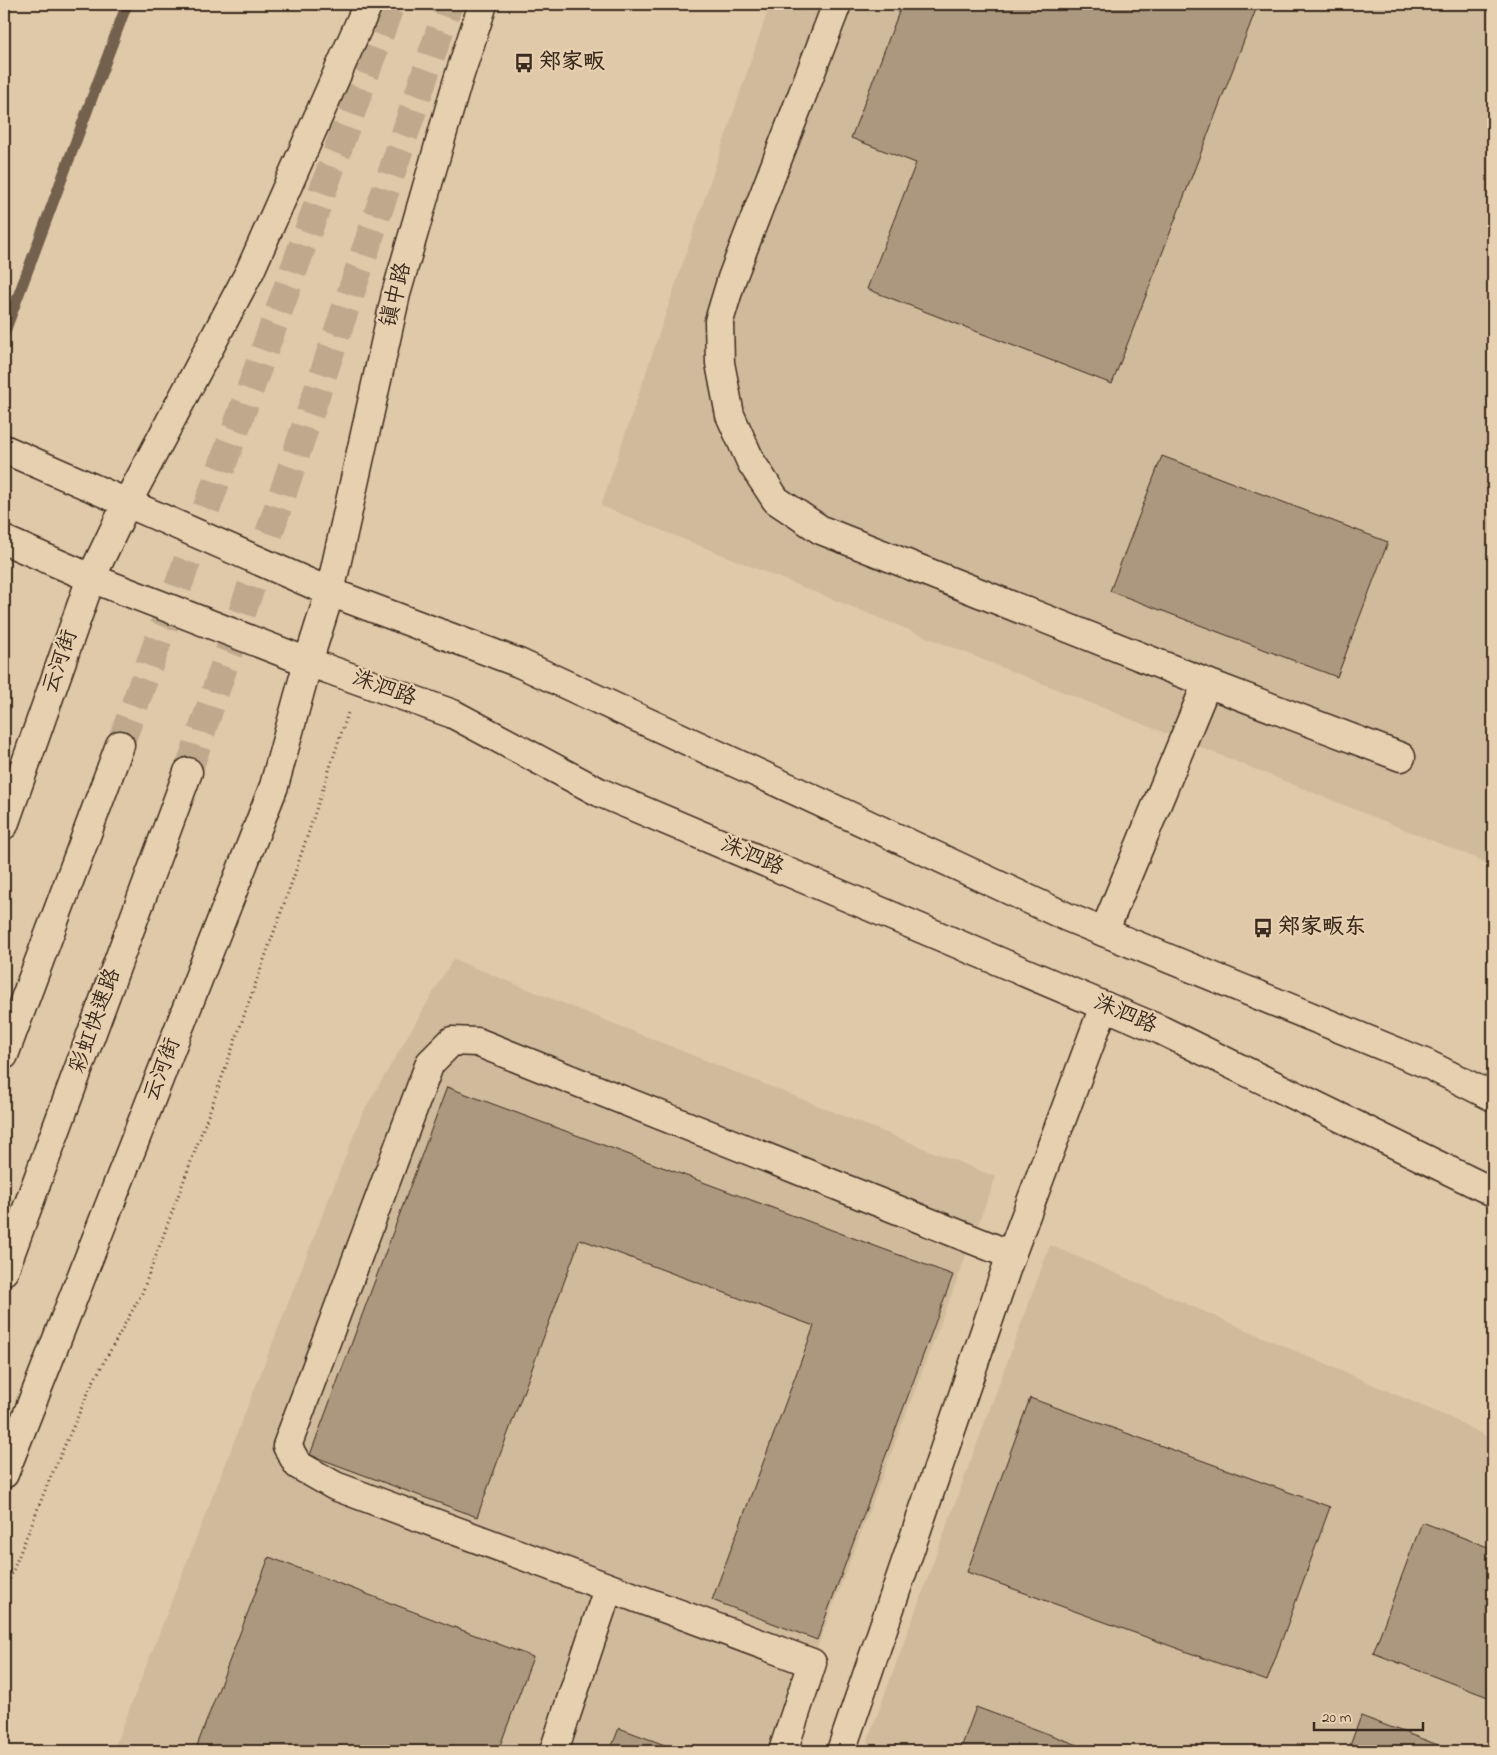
<svg xmlns="http://www.w3.org/2000/svg" width="1497" height="1755" font-family="'Indie Flower','LXGW WenKai TC',sans-serif">
  <rect width="100%" height="100%" fill="#dfc9a9"/>
  <filter id="ink" filterUnits="userSpaceOnUse"><feTurbulence type="fractalNoise" baseFrequency=".02" numOctaves="2"/><feDisplacementMap in="SourceGraphic" scale="10" xChannelSelector="R" yChannelSelector="G"/><feConvolveMatrix kernelMatrix="1 2 1 2 8 2 1 2 1" color-interpolation-filters="sRGB"/></filter>
  <g filter="url(#ink)">
    <g fill="#d0ba9c">
      <polygon points="770,4 1493,4 1493,865 601,506"/>
      <polygon points="453,959 996,1177 778,1751 113,1751 362,1114"/>
      <polygon points="1050,1245 1455,1420 1493,1440 1493,1751 864,1751"/>
    </g>
    <g fill="none" stroke-linecap="round" stroke-linejoin="round">
      <polyline stroke="#73604d" stroke-width="11" points="4,334 127,4"/>
    </g>
    <g fill="#ac987e" stroke="#3b2a1e">
      <polygon points="902,4 1258,4 1112,384 867,289 916,163 851,138"/>
      <polygon points="1162,456 1388,542 1337,677 1110,591"/>
      <polygon points="447,1087 953,1275 817,1640 712,1600 814,1326 580,1239 477,1517 310,1455"/>
      <polygon points="1030,1398 1330,1507 1267,1681 967,1572"/>
      <polygon points="1422,1522 1493,1549 1493,1699 1373,1653"/>
      <polygon points="269,1557 533,1657 498,1751 195,1751"/>
      <polygon points="976,1707 1086,1748 1085,1751 960,1751"/>
      <polygon points="1361,1716 1454,1751 1348,1751"/>
      <polygon points="619,1728 681,1751 610,1751"/>
    </g>
    <g fill="none" stroke-linecap="round" stroke-linejoin="round">
      <g stroke="#bea98d" stroke-width="28" stroke-dasharray="28 14" stroke-linecap="butt">
        <polyline points="120,745 391,4"/>
        <polyline points="188,772 449,4"/>
      </g>
      <defs>
        <g id="minor">
          <polyline points="837,4 732,278 719,321 720,363 730,415 751,462 776,500 821,530 1207,683 1401,757"/>
          <polyline points="1104,932 1207,683"/>
          <polyline points="554,1751 608,1589"/>
          <polyline points="783,1751 812,1663 335,1486 298,1465 287,1446 430,1063 452,1041 477,1042 1011,1255"/>
          <polyline points="841,1751 1011,1255 1104,1006"/>
        </g>
        <g id="major">
          <polyline points="4,449 330,592 519,663 753,771 1067,917 1427,1064 1493,1097"/>
          <polyline points="4,540 91,578 308,662 453,714 599,792 1161,1030 1493,1192"/>
        </g>
        <g id="highway">
          <polyline points="4,825 91,578 127,503 250,271 368,4"/>
          <polyline points="4,1055 120,745"/>
          <polyline points="4,1271 188,772"/>
          <polyline points="4,1474 274,786 308,662 330,592 396,294 457,83 483,4"/>
        </g>
      </defs>
      <use href="#minor" stroke="#3b2a1e" stroke-width="31"/>
      <use href="#major" stroke="#3b2a1e" stroke-width="31"/>
      <use href="#highway" stroke="#3b2a1e" stroke-width="31"/>
      <polyline stroke="#3b2a1e" stroke-width="3" stroke-dasharray="1 4" stroke-linecap="butt" points="4,1593 48,1483 93,1382 142,1293 216,1094 294,876 349,710"/>
      <use href="#minor" stroke="#e6d0af" stroke-width="28"/>
      <use href="#major" stroke="#e6d0af" stroke-width="28"/>
      <use href="#highway" stroke="#e6d0af" stroke-width="28"/>
    </g>
  </g>
  <defs>
    <symbol id="bus-bare" viewBox="-9 -9 18 18"><path d="M-5-6H5V4H4V6H2V4H-2V6H-4V4H-5ZM-3.5-4V0h7V-4ZM-3.5 1.2v1.5H-2V1.2ZM2 1.2v1.5H3.5V1.2Z" fill="#3b2a1e" stroke="#e6d0af" stroke-width="2.5" paint-order="stroke"/></symbol>
  </defs>
  <g fill-rule="evenodd">
    <use href="#bus-bare" x="510" y="49" width="28" height="28"/>
    <use href="#bus-bare" x="1249" y="914" width="28" height="28"/>
  </g>
  <g text-anchor="middle" dominant-baseline="central" stroke-width="4.5" stroke-linejoin="round" paint-order="stroke">
    <g font-size="22" font-weight="bold" fill="#3b2a1e" stroke="#e6d0af" text-anchor="start">
      <text x="539" y="63">郑家畈</text>
      <text x="1278" y="928">郑家畈东</text>
    </g>
    <g font-size="22" fill="#3b2a1e" stroke="#e6d0af">
      <text transform="translate(397 295) rotate(-76)">镇中路</text>
      <text transform="translate(61 662) rotate(-71)">云河街</text>
      <text transform="translate(384 689) rotate(20)">洙泗路</text>
      <text transform="translate(752 857) rotate(23)">洙泗路</text>
      <text transform="translate(1125 1015) rotate(23)">洙泗路</text>
      <text transform="translate(96 1021) rotate(-70)">彩虹快速路</text>
      <text transform="translate(163 1070) rotate(-69)">云河街</text>
    </g>
  </g>
  <rect width="1497" height="1755" fill="none" stroke="#e6d0af" stroke-width="20"/>
  <rect x="10" y="10" width="1477" height="1735" fill="none" stroke="#3b2a1e" stroke-width="2" filter="url(#ink)"/>
  <path d="M1314 1722v8h109v-8" fill="none" stroke="#3b2a1e" stroke-width="2.5"/>
  <text x="1322" y="1722" font-size="15" fill="#3b2a1e" stroke="#e6d0af" stroke-width="4" paint-order="stroke">20 m</text>
</svg>
